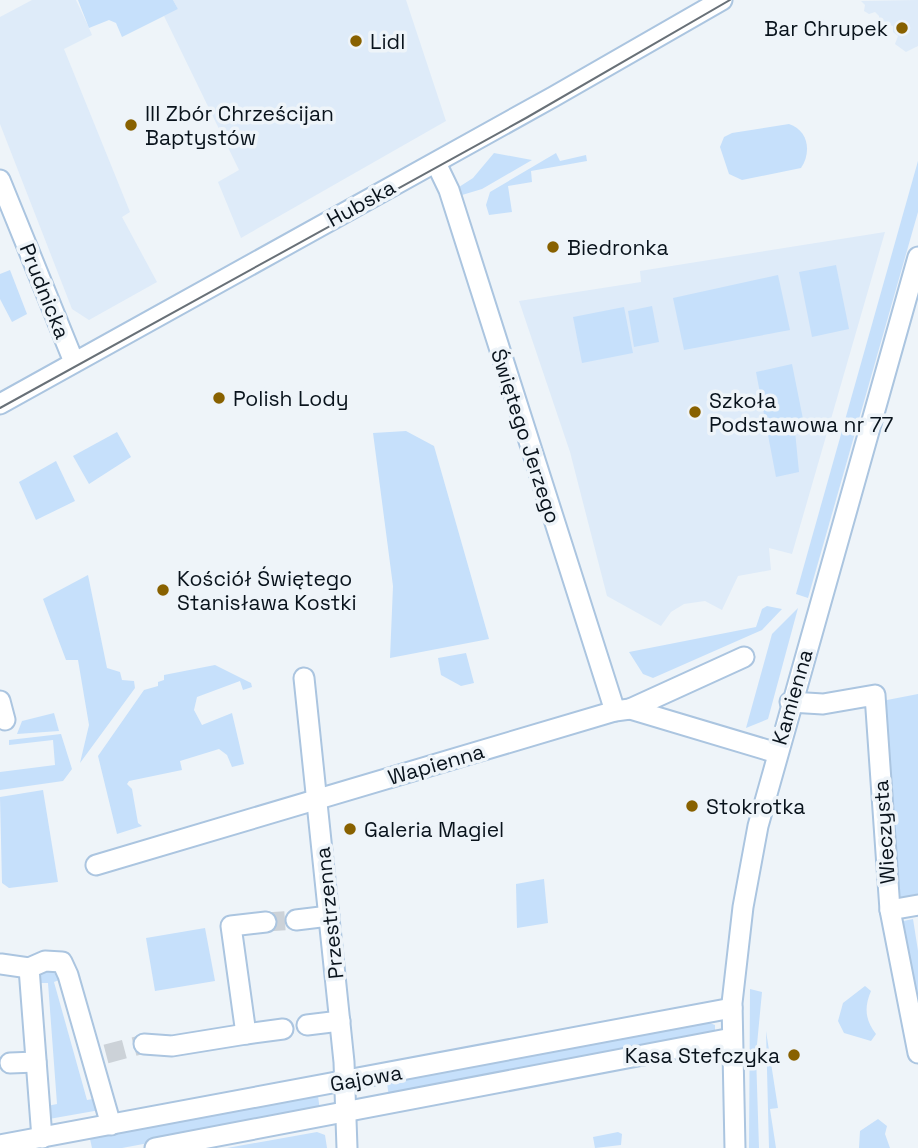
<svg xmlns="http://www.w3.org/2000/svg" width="918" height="1148" font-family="'Space Grotesk',sans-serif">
  <rect width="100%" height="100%" fill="#eef4f9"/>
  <g fill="#deebf9">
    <polygon points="32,0 76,0 89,28 92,35 64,49 130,212 122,217 157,282 89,320 72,309 0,124 0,17"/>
    <polygon points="173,0 406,0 446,121 241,238 218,182 239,170 164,16 178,9"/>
    <polygon points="918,0 918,46 906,52 895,44 898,36 893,32 893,26 879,22 879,16 875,12 869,14 864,11 865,5 861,1"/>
    <polygon points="885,232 792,554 769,548 771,570 738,576 722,610 705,601 684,604 671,612 661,626 607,596 570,452 519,301 641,282 640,271"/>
  </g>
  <g fill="#c6e0fb">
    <polygon points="78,0 173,0 178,9 122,37 116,23 109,20 89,28"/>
    <path d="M789,124c19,6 23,28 12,44l-59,12 -13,-6 -9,-27 4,-10 8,-4z"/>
    <polygon points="494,153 532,160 482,189 462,195 459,187 473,178"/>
    <polygon points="556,153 560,161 586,155 587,161 531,171 532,182 508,186 512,212 489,215 486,205 490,192"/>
    <polygon points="918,161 918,212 808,598 796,594"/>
    <polygon points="836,265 849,329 812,337 799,272"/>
    <polygon points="10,270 27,314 12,322 0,299 0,274"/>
    <polygon points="778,275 790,330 684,350 673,298"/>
    <polygon points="652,306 659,342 634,347 628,311"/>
    <polygon points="624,307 633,353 582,363 573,317"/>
    <polygon points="792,364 805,429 795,431 799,472 776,477 756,372"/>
    <polygon points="406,431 434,446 489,639 390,658 393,586 373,433"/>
    <polygon points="117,432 131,457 89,484 73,456"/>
    <polygon points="56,461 75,501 36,520 19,482"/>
    <polygon points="88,575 107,668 120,672 122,680 134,681 135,688 80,763 89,725 78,660 66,660 43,599"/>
    <polygon points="767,606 782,609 762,630 653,678 643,674 629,652 756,627 762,609"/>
    <polygon points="798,608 768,719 746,728 772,634"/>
    <polygon points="466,653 474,683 461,686 441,675 438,658"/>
    <polygon points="215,665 251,683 252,687 243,690 240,681 197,697 194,710 202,725 232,713 244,764 232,767 227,755 219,749 180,761 182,770 129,781 127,784 132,789 138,823 142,826 117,834 98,756 144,690 158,686 158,682 164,680 164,675"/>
    <polygon points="918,694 918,894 896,898 882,706 887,700"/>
    <polygon points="54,713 59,731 17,734 22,721"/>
    <polygon points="61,734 72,769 63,781 0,790 0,772 55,765 53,740 9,745 9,740"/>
    <polygon points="43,790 58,882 9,888 2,883 0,797"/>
    <polygon points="544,879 548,923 517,928 516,884"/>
    <polygon points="913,919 918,951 918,1024 899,922"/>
    <polygon points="205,928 215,981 155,991 146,938"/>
    <polygon points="55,968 64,978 54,982 87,1100 98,1098 100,1110 49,1119 47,1106 57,1104 48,983 36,983 40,970"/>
    <path d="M865,986l6,5c-7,16 -6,29 5,43l-5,7 -27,-8 -6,-12 5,-18z"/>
    <polygon points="750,989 762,992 756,1055 759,1148 749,1148"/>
    <polygon points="707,1022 715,1025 715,1032 389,1097 387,1083"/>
    <polygon points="766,1031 778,1108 770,1109 776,1148 769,1148"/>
    <polygon points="318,1096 320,1111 122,1148 92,1148 90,1139"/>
    <polygon points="878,1119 887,1126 885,1134 890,1148 859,1148 860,1131"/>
    <polygon points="317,1132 325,1135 327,1148 227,1148"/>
    <polygon points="618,1132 622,1134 621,1145 595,1148 593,1137"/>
  </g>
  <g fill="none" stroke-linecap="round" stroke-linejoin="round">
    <g stroke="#ccd2d8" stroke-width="19" stroke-dasharray="19 10" stroke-linecap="butt">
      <polyline points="266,922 296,920"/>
      <polyline points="106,1054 144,1044"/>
    </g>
    <defs>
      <g id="minor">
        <polyline points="436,163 449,190 615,711"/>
        <polyline points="0,180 74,362"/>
        <polyline points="0,404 553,97 722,0"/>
        <polyline points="304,678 344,1062 347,1148"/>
        <polyline points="0,701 5,720"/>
        <polyline points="790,702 823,704 875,695 890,910 918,1053"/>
        <polyline points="630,709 744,657"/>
        <polyline points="96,865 615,711 630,709 777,753"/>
        <polyline points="890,910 918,905"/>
        <polyline points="296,920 329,916"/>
        <polyline points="266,922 231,926 246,1034 283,1029"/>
        <polyline points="1,964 29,968"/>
        <polyline points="307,1025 340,1021"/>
        <polyline points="144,1044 172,1046 246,1034"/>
        <polyline points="10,1063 36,1062"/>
        <polyline points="42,1138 29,968 45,961 62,962 68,975 111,1125"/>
        <polyline points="0,1145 732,1008"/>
        <polyline points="155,1148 732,1038"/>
        <polyline points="735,1148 732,1003 743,907 758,826 918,257"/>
      </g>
    </defs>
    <use href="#minor" stroke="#abc5e0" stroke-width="23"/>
    <use href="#minor" stroke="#fff" stroke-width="19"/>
    <polyline stroke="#697178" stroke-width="2" points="0,408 526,118 730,0"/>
  </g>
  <g fill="#886100" stroke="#eef4f9" stroke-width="2.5">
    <circle cx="902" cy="28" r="7"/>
    <circle cx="356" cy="41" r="7"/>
    <circle cx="131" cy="125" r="7"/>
    <circle cx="553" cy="247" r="7"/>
    <circle cx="219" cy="398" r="7"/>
    <circle cx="695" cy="412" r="7"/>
    <circle cx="163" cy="590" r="7"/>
    <circle cx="692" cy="806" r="7"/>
    <circle cx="350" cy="829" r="7"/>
    <circle cx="794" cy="1055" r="7"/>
  </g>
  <g text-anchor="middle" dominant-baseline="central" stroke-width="7" stroke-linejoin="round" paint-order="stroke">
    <g font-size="21" fill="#09131c" stroke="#eef4f9" text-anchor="start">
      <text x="888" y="28" text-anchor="end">Bar Chrupek</text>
      <text x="370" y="41">Lidl</text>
      <text x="145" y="113">III Zbór Chrześcijan<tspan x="145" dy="24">Baptystów</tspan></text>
      <text x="567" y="247">Biedronka</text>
      <text x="233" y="398">Polish Lody</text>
      <text x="709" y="400">Szkoła<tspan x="709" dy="24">Podstawowa nr 77</tspan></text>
      <text x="177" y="578">Kościół Świętego<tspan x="177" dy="24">Stanisława Kostki</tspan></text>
      <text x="706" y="806">Stokrotka</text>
      <text x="364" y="829">Galeria Magiel</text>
      <text x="780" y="1055" text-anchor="end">Kasa Stefczyka</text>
    </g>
    <g font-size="21" fill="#09131c" stroke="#eef4f9">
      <text transform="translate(361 203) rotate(-29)">Hubska</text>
      <text transform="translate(45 291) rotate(68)">Prudnicka</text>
      <text transform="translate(526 436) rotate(72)">Świętego Jerzego</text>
      <text transform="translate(792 697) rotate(-74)">Kamienna</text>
      <text transform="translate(436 764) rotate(-16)">Wapienna</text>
      <text transform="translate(884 832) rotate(-94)">Wieczysta</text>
      <text transform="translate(329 913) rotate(-96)">Przestrzenna</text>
      <text transform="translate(366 1078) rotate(-10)">Gajowa</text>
    </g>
  </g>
</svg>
